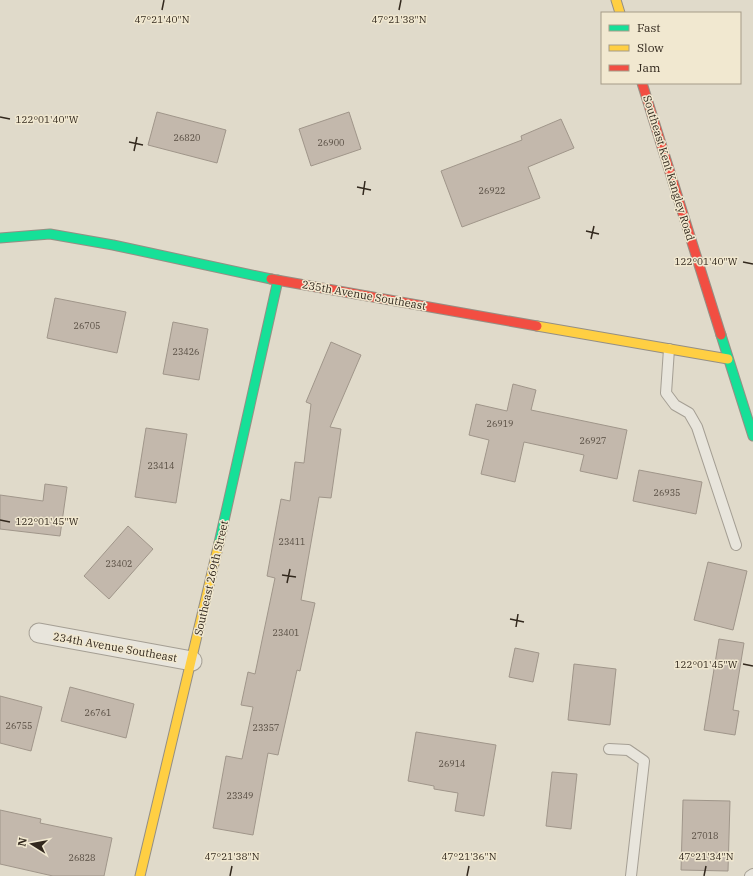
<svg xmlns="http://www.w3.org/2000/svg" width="753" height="876" font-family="'IBM Plex Serif',serif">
  <rect width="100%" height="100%" fill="#e0daca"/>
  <g fill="#c3b8ac" stroke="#a0968a">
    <polygon points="157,112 226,130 217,163 148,145"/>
    <polygon points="349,112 361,149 311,166 299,129"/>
    <polygon points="561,119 574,148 528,167 540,198 462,227 441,171 522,140 521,136"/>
    <polygon points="55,298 126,312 117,353 47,338"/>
    <polygon points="173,322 208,329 199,380 163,374"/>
    <polygon points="331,342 361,355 330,427 341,429 331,498 319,497 301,600 315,603 300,671 297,670 278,755 268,753 253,835 213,828 226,756 242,759 253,707 241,705 248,672 255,674 275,578 267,576 281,499 290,501 295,462 304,463 311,404 306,402"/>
    <polygon points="513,384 536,390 531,410 627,430 617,479 580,471 584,455 524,442 515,482 481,474 489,440 469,435 476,404 507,411"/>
    <polygon points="146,428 187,434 176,503 135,497"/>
    <polygon points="639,470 702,482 696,514 633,501"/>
    <polygon points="45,484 67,487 60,536 0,529 0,495 43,501"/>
    <polygon points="128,526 153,549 109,599 84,576"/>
    <polygon points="708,562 747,571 733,630 694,620"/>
    <polygon points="719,639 744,643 733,710 739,711 735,735 704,730"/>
    <polygon points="515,648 539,653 533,682 509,677"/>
    <polygon points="574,664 616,669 610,725 568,720"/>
    <polygon points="70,687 134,704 126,738 61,721"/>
    <polygon points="0,696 42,707 31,751 0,743"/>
    <polygon points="416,732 496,745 484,816 455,811 458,793 434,789 434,786 408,781"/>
    <polygon points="552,772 577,774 571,829 546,826"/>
    <polygon points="683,800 730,801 728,871 681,870"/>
    <polygon points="0,810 41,819 40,823 112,838 104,876 53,876 0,864"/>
  </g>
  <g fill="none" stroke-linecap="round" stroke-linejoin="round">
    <defs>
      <g id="lane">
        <polyline points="669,349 666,393 675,405 689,413 697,427 736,545"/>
        <polyline points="609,749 628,750 644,761 631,876"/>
        <polyline points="750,876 753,874"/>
      </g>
      <polyline id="street" points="39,633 192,661"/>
      <g id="fast">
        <polyline points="0,238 50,234 113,245 271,279"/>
        <polyline points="721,335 753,436"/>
        <polyline points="219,543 278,280"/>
      </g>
      <g id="slow">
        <polyline points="616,0 620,13"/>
        <polyline points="537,326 728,359"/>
        <polyline points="140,876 219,543"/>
      </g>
      <g id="jam">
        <polyline points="642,83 721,335"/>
        <polyline points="271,279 537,326"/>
      </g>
    </defs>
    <use href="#lane" stroke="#a59f94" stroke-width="12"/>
    <use href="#street" stroke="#a59f94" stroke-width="21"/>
    <use href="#fast" stroke="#958f84" stroke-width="11"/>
    <use href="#slow" stroke="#958f84" stroke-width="11"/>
    <use href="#jam" stroke="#958f84" stroke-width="11"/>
    <use href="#lane" stroke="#e8e5dc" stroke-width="10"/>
    <use href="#street" stroke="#e8e5dc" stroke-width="19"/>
    <use href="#fast" stroke="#16e098" stroke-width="9"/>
    <use href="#slow" stroke="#ffcf43" stroke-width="9"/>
    <use href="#jam" stroke="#f24e42" stroke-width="9"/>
  </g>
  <path fill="none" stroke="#32281d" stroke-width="1.5" d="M162,10l2,-10M399,10l2,-10M0,117l10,2M129,142l14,3M134,151l3,-14M357,187l14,3M363,195l2,-14M586,231l13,3M591,239l3,-13M743,262l10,2M0,520l10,2M282,575l14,2M287,583l3,-14M510,619l14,3M516,627l2,-13M743,664l10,2M230,876l2,-10M467,876l2,-10M704,876l2,-10"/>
  <g text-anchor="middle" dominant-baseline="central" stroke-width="3" stroke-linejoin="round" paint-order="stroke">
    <g font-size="9" fill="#564c41">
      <text x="187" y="137">26820</text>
      <text x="331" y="142">26900</text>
      <text x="492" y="190">26922</text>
      <text x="87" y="325">26705</text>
      <text x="186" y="351">23426</text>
      <text x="500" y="423">26919</text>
      <text x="593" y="440">26927</text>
      <text x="161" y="465">23414</text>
      <text x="667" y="492">26935</text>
      <text x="292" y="541">23411</text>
      <text x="119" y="563">23402</text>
      <text x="286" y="632">23401</text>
      <text x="98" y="712">26761</text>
      <text x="19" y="725">26755</text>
      <text x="266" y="727">23357</text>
      <text x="452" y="763">26914</text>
      <text x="240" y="795">23349</text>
      <text x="705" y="835">27018</text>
      <text x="82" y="857">26828</text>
    </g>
    <g font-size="11" fill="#32281d" stroke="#f1e8d0">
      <text transform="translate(669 168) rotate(73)">Southeast Kent Kangley Road</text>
      <text transform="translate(364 295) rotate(10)">235th Avenue Southeast</text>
      <text transform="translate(211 578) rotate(-77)">Southeast 269th Street</text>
      <text transform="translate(115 647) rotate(10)">234th Avenue Southeast</text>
    </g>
  </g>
  <g font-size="10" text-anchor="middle" fill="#32281d" stroke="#f1e8d0" stroke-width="3" stroke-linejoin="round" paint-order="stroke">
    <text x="162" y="23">47°21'40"N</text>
    <text x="399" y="23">47°21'38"N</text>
    <text x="47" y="123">122°01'40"W</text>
    <text x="706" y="265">122°01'40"W</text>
    <text x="47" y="525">122°01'45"W</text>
    <text x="706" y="668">122°01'45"W</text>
    <text x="232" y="860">47°21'38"N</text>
    <text x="469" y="860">47°21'36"N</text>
    <text x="706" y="860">47°21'34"N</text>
  </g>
  <rect x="601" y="12" width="140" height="72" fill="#f1e8d0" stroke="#a59b88"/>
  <rect x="609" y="25" width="20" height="6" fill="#16e098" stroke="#a59b88"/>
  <text x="637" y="32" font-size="12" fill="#32281d">Fast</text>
  <rect x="609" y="45" width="20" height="6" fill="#ffcf43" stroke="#a59b88"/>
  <text x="637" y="52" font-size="12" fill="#32281d">Slow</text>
  <rect x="609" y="65" width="20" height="6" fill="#f24e42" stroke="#a59b88"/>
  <text x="637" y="72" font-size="12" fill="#32281d">Jam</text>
  <g transform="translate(32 844) rotate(281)" stroke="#f1e8d0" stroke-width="3" paint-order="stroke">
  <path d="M0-3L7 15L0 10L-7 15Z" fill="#32281d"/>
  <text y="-6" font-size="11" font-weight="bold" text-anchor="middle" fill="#32281d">N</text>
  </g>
</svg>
